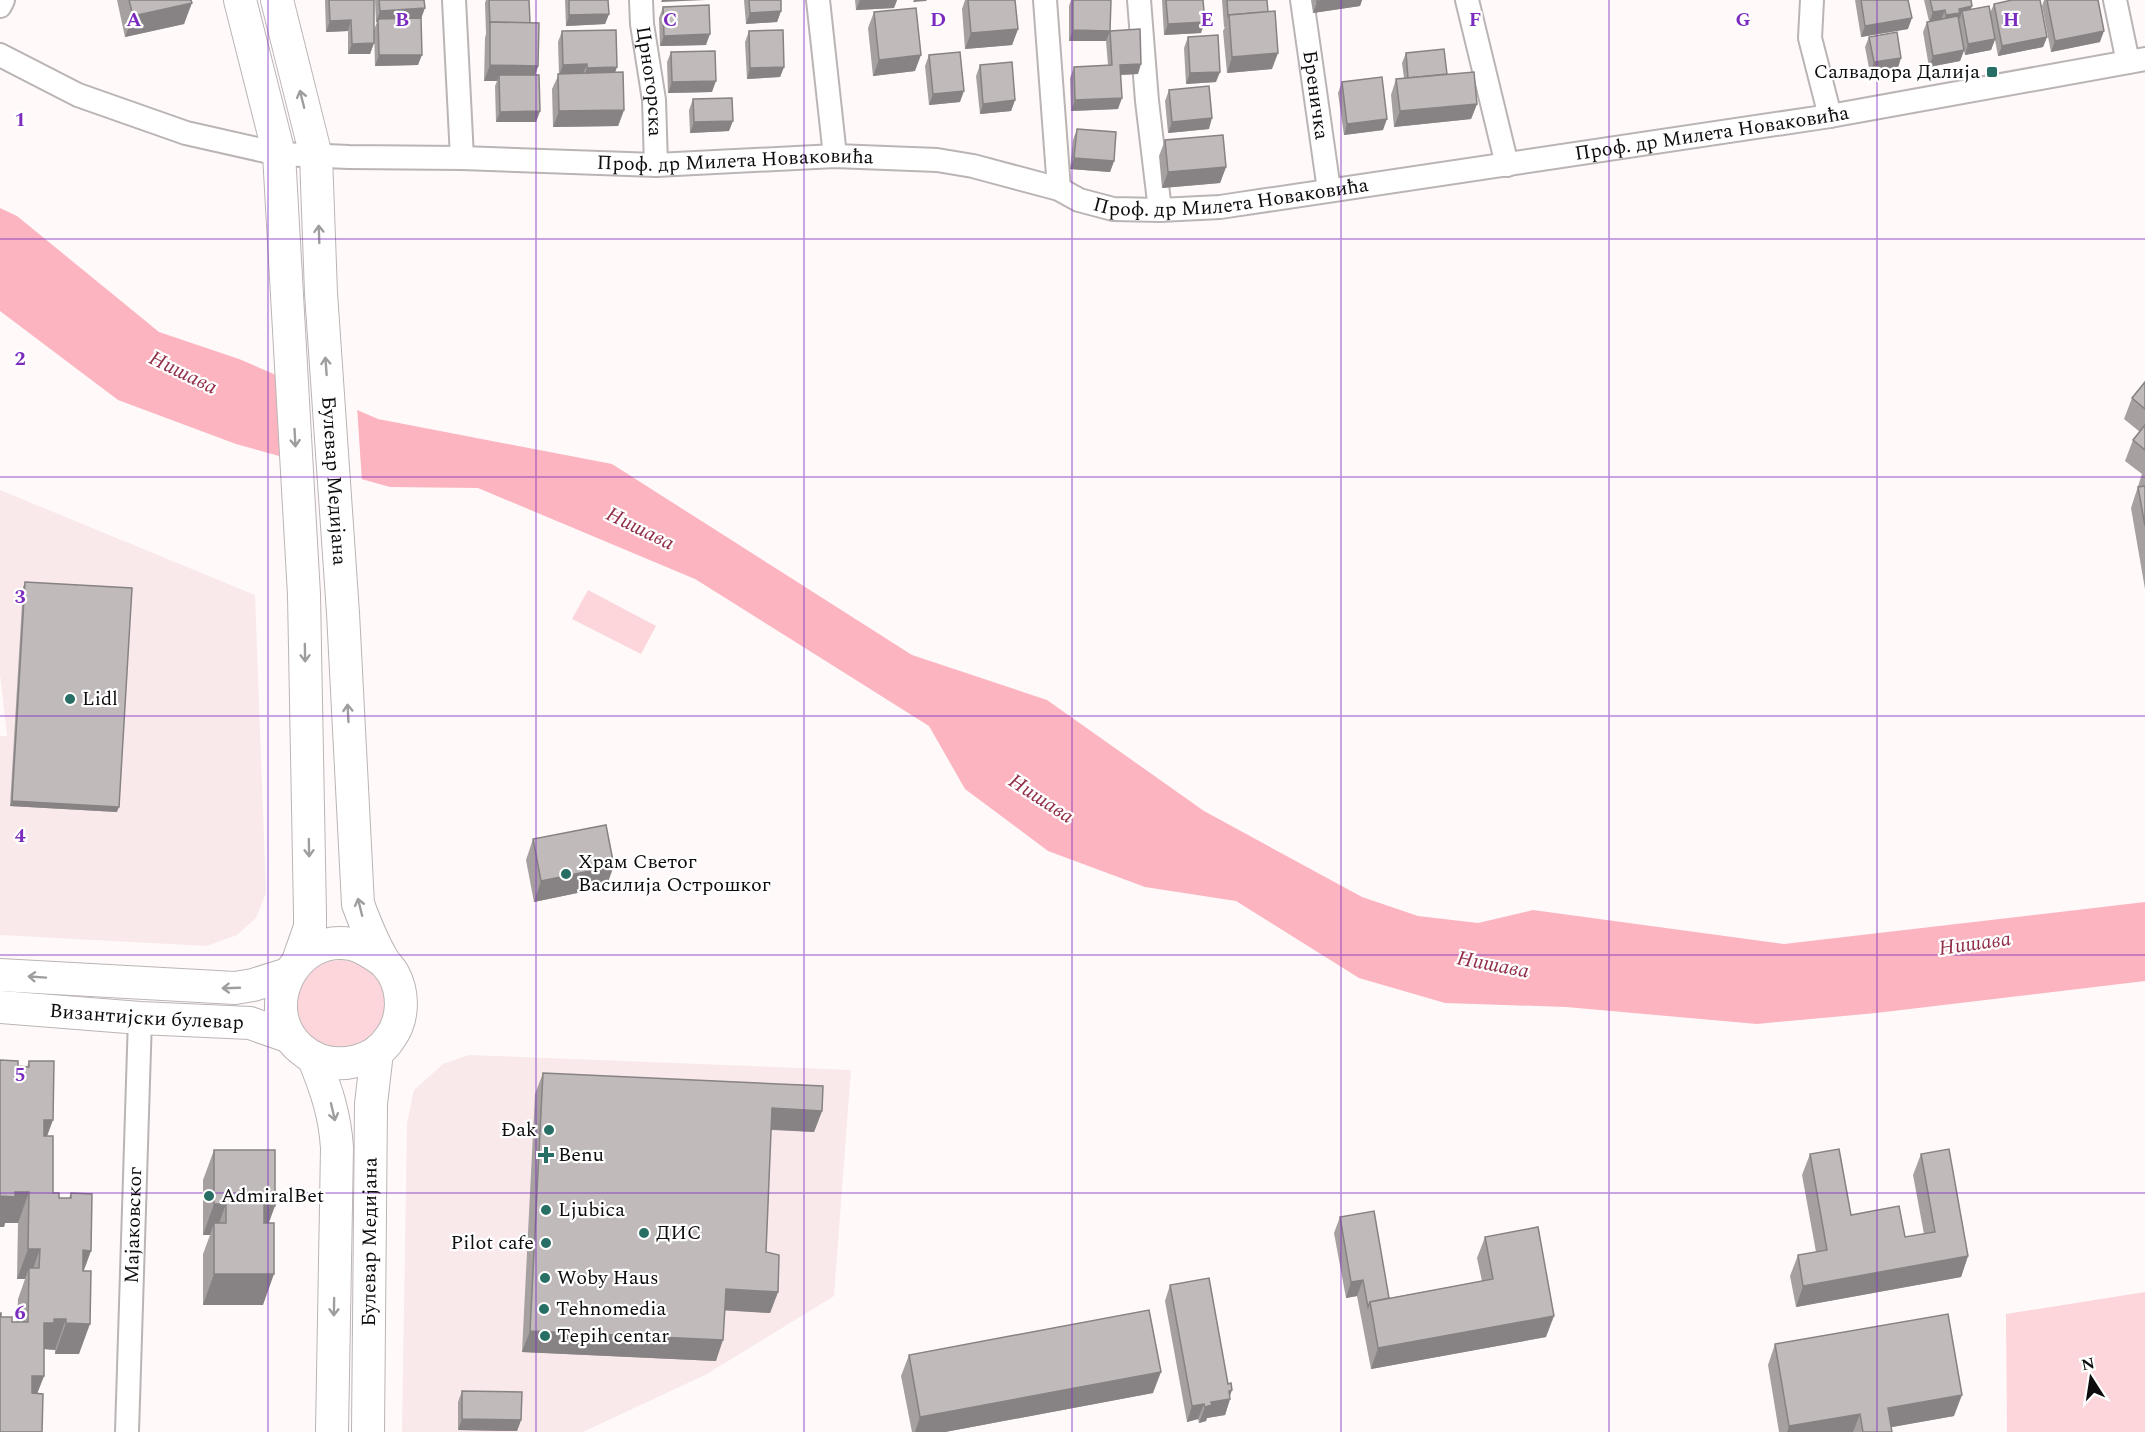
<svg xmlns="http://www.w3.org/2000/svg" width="2145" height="1432" font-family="Spectral,serif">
  <rect width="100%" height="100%" fill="#fff9fa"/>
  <g fill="#f9e9eb">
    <polygon points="0,490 255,595 266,893 256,918 237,935 207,946 0,935 0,736 7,736 0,674"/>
    <polygon points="469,1055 851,1070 834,1296 707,1374 583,1432 402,1432 407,1123 414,1090 443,1064"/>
  </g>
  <g fill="#fcd6db">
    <polygon points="588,590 656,626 641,654 572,619"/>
    <circle cx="341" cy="1004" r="44"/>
    <polygon points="2145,1292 2145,1432 2007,1432 2006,1314"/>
  </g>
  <polygon fill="#fcb5c0" points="0,208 17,216 159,332 239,359 378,419 612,464 912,655 1047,700 1204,811 1362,897 1418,916 1478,923 1533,910 1784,944 2145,902 2145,981 1876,1013 1757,1024 1566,1007 1445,1003 1359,978 1236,901 1145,887 1048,851 965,789 929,726 695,579 478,488 390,487 236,444 118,400 0,311"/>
  <polygon fill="#fff9fa" points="277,372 357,407 362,482 282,460"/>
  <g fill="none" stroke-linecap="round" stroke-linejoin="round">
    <defs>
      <g id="street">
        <polyline points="454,0 462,158"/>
        <path id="s1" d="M641,0l1,24 12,76 2,65"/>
        <polyline points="818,0 835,156"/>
        <polyline points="1045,0 1059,189"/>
        <polyline points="1139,0 1147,101 1160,210"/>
        <path id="s2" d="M1302,0l27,190"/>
        <polyline points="1467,0 1507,165"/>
        <polyline points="1812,0 1810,38 1830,116"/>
        <polyline points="2115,0 2128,62"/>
        <polyline points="0,6 3,0"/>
        <path id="s3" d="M0,55l78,40 108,38 93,21 70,3 113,1 194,7 179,-9 102,4 36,6 86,23 20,11 34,9 47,1 60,-3 610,-91 315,-57"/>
        <path id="s4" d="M127,1432l13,-414"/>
      </g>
      <g id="secondary">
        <polyline points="240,0 279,154 304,595 310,914 310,927 298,961"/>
        <path id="s5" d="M277,0l39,156 5,137 22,320 15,291c7,19 14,37 24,54 3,6 8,10 11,15 11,20 11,46 -3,65 -8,12 -20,20 -33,23 -20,5 -40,2 -56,-12 -45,-38 -8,-116 50,-105 13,3 22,10 32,17"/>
        <polyline points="0,975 235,988 253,985 288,974"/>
        <path id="s6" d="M0,1007l140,11 110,5 40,14"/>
        <path d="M313,1057c13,31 22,58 24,91l-5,284"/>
        <path id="s7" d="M368,1432l3,-328 6,-52"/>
      </g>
    </defs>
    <use href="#street" stroke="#bbb4b5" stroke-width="26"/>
    <use href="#secondary" stroke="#bbb4b5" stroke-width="34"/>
    <use href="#street" stroke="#fff" stroke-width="22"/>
    <use href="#secondary" stroke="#fff" stroke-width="32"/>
  </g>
  <g fill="#a6a0a1">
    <polygon points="117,0 191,0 184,24 125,37"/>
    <polygon points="325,0 374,0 374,43 370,54 348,54 348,31 326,32"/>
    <polygon points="375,0 424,0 421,19 418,65 375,66 374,30 377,22 376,22"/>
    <polygon points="486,0 529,0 530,23 538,66 535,75 540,111 536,122 496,122 495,86 497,81 484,81 485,38 486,34 485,3"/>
    <polygon points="565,0 608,0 609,14 605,24 566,26"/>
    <polygon points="744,0 781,0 781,11 777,22 746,24"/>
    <polygon points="855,0 897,0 894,8 856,10"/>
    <polygon points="965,0 1015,0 1018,29 1012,45 965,49 962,9"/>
    <polygon points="1071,0 1111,0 1110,31 1138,74 1121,75 1118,109 1071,111 1070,78 1074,67 1108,65 1106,41 1069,41 1069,6"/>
    <polygon points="1162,0 1203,0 1201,33 1164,35"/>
    <polygon points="1222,0 1267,0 1272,69 1227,73 1223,31 1225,27 1224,27"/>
    <polygon points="1311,0 1362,0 1360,6 1313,13"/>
    <polygon points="1855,0 1908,0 1908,29 1861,37"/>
    <polygon points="1924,0 1971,0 1971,10 1990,13 1994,4 2047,37 2043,47 1998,56 1995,40 1991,50 1965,55 1964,51 1960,61 1929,67 1923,32 1927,22 1929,21"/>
    <polygon points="2044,0 2047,0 2100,42 2051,52 2042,6"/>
    <polygon points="663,7 706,45 660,46 659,18"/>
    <polygon points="874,12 915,71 873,76 868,28"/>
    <polygon points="562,31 617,67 615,72 624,110 618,126 553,127 552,89 559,74 558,42"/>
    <polygon points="749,31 784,67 780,77 747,79 745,42"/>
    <polygon points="1188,37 1216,82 1186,84 1184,48"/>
    <polygon points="1869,37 1898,68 1870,73 1865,47"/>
    <polygon points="671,52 712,92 668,93 667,62"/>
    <polygon points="1406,53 1447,74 1477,104 1471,119 1394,127 1391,95 1396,79 1404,78 1402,63"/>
    <polygon points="929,55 960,102 929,105 925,66"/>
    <polygon points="980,65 1015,100 1011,111 980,114 976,76"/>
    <polygon points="1342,82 1383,130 1344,135 1338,93"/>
    <polygon points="1169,90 1209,129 1168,133 1165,101"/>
    <polygon points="693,99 729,131 690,133 689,110"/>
    <polygon points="1077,129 1114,161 1110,172 1070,169 1073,140"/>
    <polygon points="1165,140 1226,167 1220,183 1162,188 1159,156"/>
    <polygon points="2145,382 2145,589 2131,508 2142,474 2125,461 2133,440 2140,432 2124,419 2132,398"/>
    <polygon points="25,582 117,812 10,806 23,587"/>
    <polygon points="533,839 606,887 534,902 526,860"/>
    <polygon points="0,1060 18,1066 27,1067 29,1061 47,1136 53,1193 59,1198 69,1198 71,1193 83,1271 79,1354 55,1354 55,1350 44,1349 44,1376 37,1393 42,1432 1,1317 12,1322 17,1322 18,1299 25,1279 17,1279 18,1223 5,1223 4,1227 0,1227"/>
    <polygon points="543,1073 822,1111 814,1132 771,1130 766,1252 778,1292 770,1313 725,1310 716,1361 522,1352 535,1094"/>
    <polygon points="214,1150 269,1223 263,1305 203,1305 203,1254 210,1235 203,1235 203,1180"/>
    <polygon points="1810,1154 1851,1215 1905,1237 1924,1234 1913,1175 1921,1154 1968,1256 1961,1277 1796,1307 1790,1276 1798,1255 1816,1252 1802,1175"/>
    <polygon points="1340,1217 1389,1298 1482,1281 1477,1258 1485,1237 1546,1337 1371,1369 1357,1296 1346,1298 1334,1233"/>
    <polygon points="1170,1285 1232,1390 1230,1396 1230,1399 1225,1415 1207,1418 1206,1421 1199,1423 1198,1419 1187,1422 1165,1301"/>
    <polygon points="1775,1344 1954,1416 1892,1427 1892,1432 1779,1432 1768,1365"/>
    <polygon points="909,1355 1153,1393 945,1432 912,1432 901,1376"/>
    <polygon points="462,1391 521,1420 517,1431 458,1430 458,1402"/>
  </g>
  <g fill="#878283">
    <polygon points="662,0 706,0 661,2"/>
    <polygon points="860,0 897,0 894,8 856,10"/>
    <polygon points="914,0 927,0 926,1 913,2"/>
    <polygon points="1332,0 1362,0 1360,6 1313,13 1317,2"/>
    <polygon points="192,3 184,24 125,37 133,16"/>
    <polygon points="1972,6 1968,17 1962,11 1960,18 1943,26 1946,15 1959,9"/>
    <polygon points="425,8 421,19 378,19 377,22 376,22 380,11"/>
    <polygon points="1945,10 1941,20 1929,23 1933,12"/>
    <polygon points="781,11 777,22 746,24 750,13"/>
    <polygon points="609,14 605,24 566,26 569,15"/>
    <polygon points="1912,18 1908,29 1861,37 1865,26"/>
    <polygon points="351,20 348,31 326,32 330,21"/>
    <polygon points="1205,22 1201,33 1164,35 1168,24"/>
    <polygon points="1018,29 1012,45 965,49 971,33"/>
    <polygon points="1073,30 1110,31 1106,41 1069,41"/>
    <polygon points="2104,31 2100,42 2051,52 2055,41"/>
    <polygon points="710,34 706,45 660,46 664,36"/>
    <polygon points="2047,37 2043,47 1998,56 2002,46"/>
    <polygon points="1995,39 1991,50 1965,55 1968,44"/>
    <polygon points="374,43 370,54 348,54 352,44"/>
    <polygon points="1964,50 1960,61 1929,67 1933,56"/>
    <polygon points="1278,53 1272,69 1227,73 1232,57"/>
    <polygon points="379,55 422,55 418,65 375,66"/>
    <polygon points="921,55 915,71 873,76 879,60"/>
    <polygon points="1901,58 1898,68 1870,73 1874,62"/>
    <polygon points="587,64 583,74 559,75 563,65"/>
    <polygon points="1141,64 1138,74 1116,75 1120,65"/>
    <polygon points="490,65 538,66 533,82 499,75 497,81 484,81"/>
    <polygon points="617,67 613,78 583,79 587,68"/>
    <polygon points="784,67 780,77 747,79 750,68"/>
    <polygon points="1220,72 1216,82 1186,84 1190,73"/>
    <polygon points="716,81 712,92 668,93 672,82"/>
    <polygon points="964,91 960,102 929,105 933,94"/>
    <polygon points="1122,98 1118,109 1071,111 1075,100"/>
    <polygon points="1015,100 1011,111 980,114 983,104"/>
    <polygon points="1477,104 1471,119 1394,127 1400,111"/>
    <polygon points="624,110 618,126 553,127 559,111"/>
    <polygon points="540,111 536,122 496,122 500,112"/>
    <polygon points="1212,118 1209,129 1168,133 1172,122"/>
    <polygon points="1387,119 1383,130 1344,135 1347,124"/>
    <polygon points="733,121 729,131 690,133 694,122"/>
    <polygon points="1074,158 1114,161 1110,172 1070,169"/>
    <polygon points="1226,167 1220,183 1162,188 1168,172"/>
    <polygon points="12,801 119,807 117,812 10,806"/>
    <polygon points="614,866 606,887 534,902 541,881"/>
    <polygon points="772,1108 822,1111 814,1132 764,1129"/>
    <polygon points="44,1120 53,1120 42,1150"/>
    <polygon points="15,1192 29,1192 18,1223 5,1223 4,1227 0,1227 0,1196"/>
    <polygon points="214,1204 226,1204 215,1235 214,1223 210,1235 203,1235"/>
    <polygon points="264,1205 275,1206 264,1236"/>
    <polygon points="28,1249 40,1249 29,1280 29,1268 25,1279 17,1279"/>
    <polygon points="83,1250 91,1251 80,1281"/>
    <polygon points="1968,1256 1961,1277 1796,1307 1803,1286"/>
    <polygon points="214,1274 274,1274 263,1305 203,1305"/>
    <polygon points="1363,1280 1357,1296 1346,1298 1351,1282"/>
    <polygon points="726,1289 778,1292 770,1313 718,1310"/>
    <polygon points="1554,1316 1546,1337 1371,1369 1378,1348"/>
    <polygon points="54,1319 66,1319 55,1350 44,1349 44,1323"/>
    <polygon points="66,1323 90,1324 79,1354 55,1354"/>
    <polygon points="530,1331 723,1340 716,1361 522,1352"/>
    <polygon points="1161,1372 1153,1393 945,1432 915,1432 920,1417"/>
    <polygon points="32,1376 44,1376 32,1407"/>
    <polygon points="1232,1390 1228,1399 1230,1399 1225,1415 1207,1418 1206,1421 1199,1423 1205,1407 1229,1391"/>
    <polygon points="1962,1395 1954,1416 1881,1429 1888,1408"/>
    <polygon points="1204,1404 1198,1419 1187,1422 1192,1406"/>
    <polygon points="1860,1414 1853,1432 1787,1432 1789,1426"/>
    <polygon points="462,1419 521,1420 517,1431 458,1430"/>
  </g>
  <g fill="#c1babb" stroke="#878283" stroke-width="1.5">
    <polygon points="129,0 191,0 192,3 133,16"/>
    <polygon points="329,0 374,0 374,43 352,44 351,20 330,21"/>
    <polygon points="379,0 424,0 425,8 380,11"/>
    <polygon points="489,0 529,0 530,23 490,22 490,24"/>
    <polygon points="569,0 608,0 609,14 569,15"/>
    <polygon points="749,0 781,0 781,11 750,13"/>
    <polygon points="968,0 1015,0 1018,29 971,33"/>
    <polygon points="1073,0 1111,0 1110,31 1073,30"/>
    <polygon points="1166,0 1203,0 1205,22 1168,24"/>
    <polygon points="1227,0 1267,0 1268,12 1229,15 1228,16"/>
    <polygon points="1317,0 1332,0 1317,2"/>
    <polygon points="1861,0 1908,0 1912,18 1865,26"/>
    <polygon points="1930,0 1971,0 1972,6 1959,9 1960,13 1946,15 1945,10 1933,12"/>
    <polygon points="2012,0 2040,0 2047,37 2002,46 1994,4"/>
    <polygon points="2047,0 2098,0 2104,31 2055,41"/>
    <polygon points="709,5 710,34 664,36 663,7"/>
    <polygon points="1989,6 1995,39 1968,44 1962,11"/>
    <polygon points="916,8 921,55 879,60 874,12"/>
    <polygon points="1275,11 1278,53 1232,57 1229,15"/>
    <polygon points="1958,16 1964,50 1933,56 1927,22"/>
    <polygon points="421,18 422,55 379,55 378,19"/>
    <polygon points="490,22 539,23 538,66 490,65"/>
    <polygon points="1140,29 1141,64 1120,65 1122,98 1075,100 1074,67 1112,65 1110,31"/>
    <polygon points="616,30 617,67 587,68 587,64 563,65 562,31"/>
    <polygon points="783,30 784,67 750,68 749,31"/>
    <polygon points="1897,32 1901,58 1874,62 1869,37"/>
    <polygon points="1218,35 1220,72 1190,73 1188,37"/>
    <polygon points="1444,49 1447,74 1408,78 1406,53"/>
    <polygon points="715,51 716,81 672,82 671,52"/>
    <polygon points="960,52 964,91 933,94 929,55"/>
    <polygon points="1012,62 1015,100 983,104 980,65"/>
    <polygon points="623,72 624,110 559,111 558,74"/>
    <polygon points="1474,72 1477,104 1400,111 1396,79"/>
    <polygon points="499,75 539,75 540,111 500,112"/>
    <polygon points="1382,77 1387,119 1347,124 1342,82"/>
    <polygon points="1209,86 1212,118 1172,122 1169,90"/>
    <polygon points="732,98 733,121 694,122 693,99"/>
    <polygon points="1077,129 1116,132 1114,161 1074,158"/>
    <polygon points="1223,135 1226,167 1168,172 1165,140"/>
    <polygon points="2145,382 2145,409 2132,398"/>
    <polygon points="2145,425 2145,450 2133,440"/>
    <polygon points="2145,486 2145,526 2138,487"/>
    <polygon points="25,582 132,588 119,807 12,801"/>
    <polygon points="606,825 614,866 541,881 533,839"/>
    <polygon points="0,1060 18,1061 18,1066 29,1067 29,1061 54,1061 53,1120 44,1120 44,1136 53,1136 53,1193 59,1193 59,1198 71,1198 71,1193 92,1194 91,1251 83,1250 83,1271 91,1271 90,1324 66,1323 66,1319 54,1319 54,1323 44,1323 44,1376 32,1376 32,1393 43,1394 42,1432 0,1432 0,1313 1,1313 1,1317 12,1317 12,1322 28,1322 29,1268 39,1268 40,1249 28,1249 29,1192 15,1192 15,1197 0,1196"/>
    <polygon points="543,1073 823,1086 822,1111 772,1108 766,1252 779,1255 778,1292 726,1289 723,1340 530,1331"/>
    <polygon points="1839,1149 1851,1215 1899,1206 1905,1237 1935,1232 1921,1154 1949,1149 1968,1256 1803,1286 1798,1255 1827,1250 1810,1154"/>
    <polygon points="214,1150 275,1150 275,1206 264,1205 264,1223 274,1223 274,1274 214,1274 214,1223 226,1223 226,1204 214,1204"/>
    <polygon points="1374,1211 1389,1298 1370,1302 1368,1307 1363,1280 1351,1282 1340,1217"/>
    <polygon points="1538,1227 1554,1316 1378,1348 1370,1302 1493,1279 1485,1237"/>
    <polygon points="1209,1278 1228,1384 1231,1383 1232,1390 1229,1391 1230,1399 1211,1402 1212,1405 1205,1407 1204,1404 1192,1406 1170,1285"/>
    <polygon points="1149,1310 1161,1372 920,1417 909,1355"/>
    <polygon points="1948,1314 1962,1395 1888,1408 1892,1432 1863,1432 1860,1414 1789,1426 1775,1344"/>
    <polygon points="462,1391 522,1392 521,1420 462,1419"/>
  </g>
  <defs><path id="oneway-shaft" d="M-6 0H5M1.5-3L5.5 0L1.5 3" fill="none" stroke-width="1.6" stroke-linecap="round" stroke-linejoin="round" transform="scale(1.5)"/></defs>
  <g stroke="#9f9e9e">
    <use href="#oneway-shaft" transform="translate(302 99) rotate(-104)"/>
    <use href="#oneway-shaft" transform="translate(319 234) rotate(-92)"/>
    <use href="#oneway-shaft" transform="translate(326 366) rotate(-94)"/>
    <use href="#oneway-shaft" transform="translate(295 438) rotate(87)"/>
    <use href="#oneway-shaft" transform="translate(305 653) rotate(89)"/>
    <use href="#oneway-shaft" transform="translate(348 713) rotate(-93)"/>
    <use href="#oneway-shaft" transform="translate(309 848) rotate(89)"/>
    <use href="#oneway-shaft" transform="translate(360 907) rotate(-104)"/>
    <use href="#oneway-shaft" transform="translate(37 977) rotate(-176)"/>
    <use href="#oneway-shaft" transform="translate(231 988) rotate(178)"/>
    <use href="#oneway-shaft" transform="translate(333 1112) rotate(77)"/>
    <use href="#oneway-shaft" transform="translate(334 1307) rotate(91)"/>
  </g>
  <path fill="none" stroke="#7b2cbf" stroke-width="1.5" stroke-opacity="0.55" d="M268,0v1432M536,0v1432M804,0v1432M1072,0v1432M1341,0v1432M1609,0v1432M1877,0v1432M0,239h2145M0,477h2145M0,716h2145M0,955h2145M0,1193h2145"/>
  <g fill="#276e65" stroke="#fff" stroke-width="2">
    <rect x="1986" y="66" width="12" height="12" rx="3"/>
    <circle cx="70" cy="699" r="6"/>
    <circle cx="566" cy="874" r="6"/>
    <circle cx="549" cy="1130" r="6"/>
    <path d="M543 1146h6v6h6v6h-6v6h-6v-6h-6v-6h6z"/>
    <circle cx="209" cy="1196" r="6"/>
    <circle cx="546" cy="1210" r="6"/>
    <circle cx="644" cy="1233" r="6"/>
    <circle cx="546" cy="1243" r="6"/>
    <circle cx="545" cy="1278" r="6"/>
    <circle cx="544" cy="1309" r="6"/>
    <circle cx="545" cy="1336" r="6"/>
  </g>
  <g text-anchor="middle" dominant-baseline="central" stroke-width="4.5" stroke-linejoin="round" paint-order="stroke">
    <g font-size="20" fill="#0e0c0c" stroke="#fff" text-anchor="start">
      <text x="1980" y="72" text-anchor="end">Салвадора Далија</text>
      <text x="82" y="699">Lidl</text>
      <text x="578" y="862">Храм Светог<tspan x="578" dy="23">Василија Острошког</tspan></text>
      <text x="537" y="1130" text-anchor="end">Đak</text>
      <text x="558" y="1155">Benu</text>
      <text x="221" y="1196">AdmiralBet</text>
      <text x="558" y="1210">Ljubica</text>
      <text x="656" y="1233">ДИС</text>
      <text x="534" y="1243" text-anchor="end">Pilot cafe</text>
      <text x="557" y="1278">Woby Haus</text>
      <text x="556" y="1309">Tehnomedia</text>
      <text x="557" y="1336">Tepih centar</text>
    </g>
    <g font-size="20" fill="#0e0c0c" stroke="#fff">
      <text stroke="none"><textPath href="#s1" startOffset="82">Црногорска</textPath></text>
      <text stroke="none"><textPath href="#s2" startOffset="96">Бреничка</textPath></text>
      <text stroke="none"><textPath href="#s3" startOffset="1744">Проф. др Милета Новаковића</textPath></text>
      <text stroke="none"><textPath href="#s3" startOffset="754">Проф. др Милета Новаковића</textPath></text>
      <text stroke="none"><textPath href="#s3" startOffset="1258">Проф. др Милета Новаковића</textPath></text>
      <text stroke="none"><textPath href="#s5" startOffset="486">Булевар Медијана</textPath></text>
      <text stroke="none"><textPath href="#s6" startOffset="147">Византијски булевар</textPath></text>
      <text stroke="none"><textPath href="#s4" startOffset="207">Мајаковског</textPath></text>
      <text stroke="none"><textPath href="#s7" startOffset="190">Булевар Медијана</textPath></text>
    </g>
    <g font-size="21" font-style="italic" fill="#912e47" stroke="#fff">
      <text transform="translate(183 373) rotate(26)">Нишава</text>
      <text transform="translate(640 529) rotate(26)">Нишава</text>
      <text transform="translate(1041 799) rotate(33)">Нишава</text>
      <text transform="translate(1975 944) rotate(-8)">Нишава</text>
      <text transform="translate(1493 965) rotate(11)">Нишава</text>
    </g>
  </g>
  <g font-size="20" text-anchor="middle" font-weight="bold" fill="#7b2cbf" stroke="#fff" stroke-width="4.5" stroke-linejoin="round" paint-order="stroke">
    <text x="134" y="26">A</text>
    <text x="402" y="26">B</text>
    <text x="670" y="26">C</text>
    <text x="938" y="26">D</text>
    <text x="1207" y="26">E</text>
    <text x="1475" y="26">F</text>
    <text x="1743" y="26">G</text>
    <text x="2011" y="26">H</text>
    <text x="20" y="126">1</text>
    <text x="20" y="365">2</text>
    <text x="20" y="603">3</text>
    <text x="20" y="842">4</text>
    <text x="20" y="1081">5</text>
    <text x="20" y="1319">6</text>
  </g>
  <g transform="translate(2091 1378) rotate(348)" stroke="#ffffff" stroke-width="4.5" paint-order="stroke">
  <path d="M0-4.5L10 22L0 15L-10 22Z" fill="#0e0c0c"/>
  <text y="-9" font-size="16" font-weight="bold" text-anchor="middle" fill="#0e0c0c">N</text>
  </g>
</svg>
